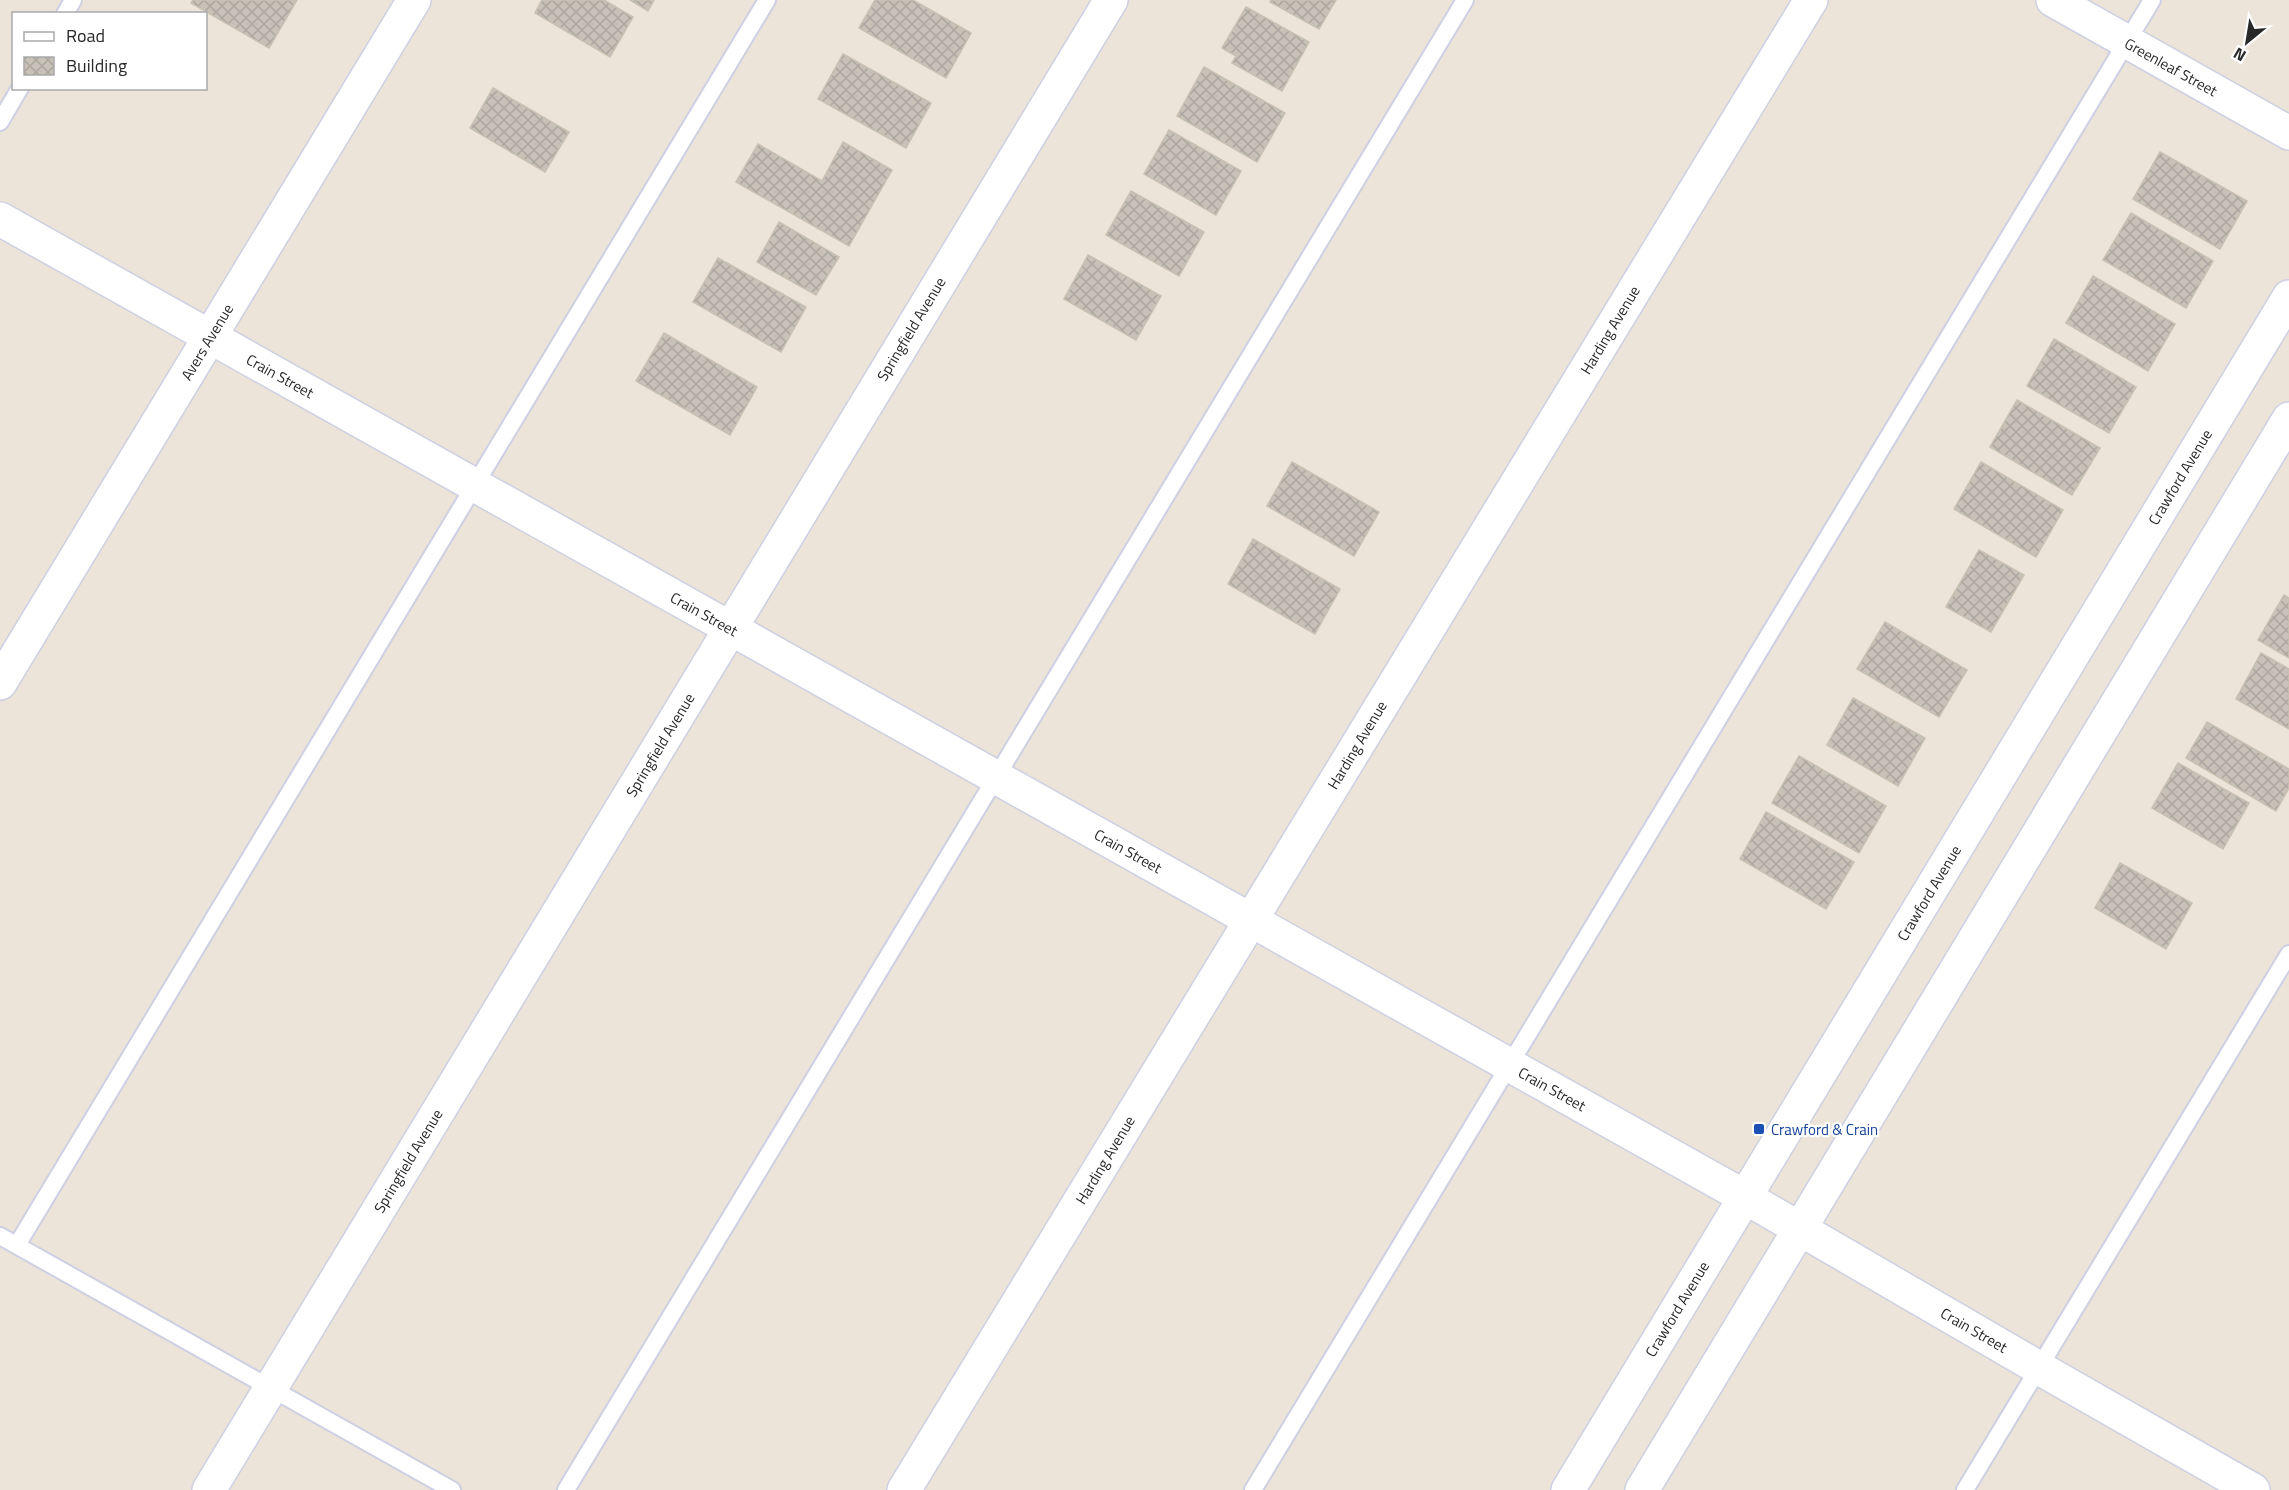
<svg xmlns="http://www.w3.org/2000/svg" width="2289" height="1490" font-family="'Titillium Web',sans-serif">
  <defs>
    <pattern id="building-cross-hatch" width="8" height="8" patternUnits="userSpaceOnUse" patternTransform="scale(1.5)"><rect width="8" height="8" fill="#c7c1b8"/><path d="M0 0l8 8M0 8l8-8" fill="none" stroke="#aba69e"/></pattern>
  </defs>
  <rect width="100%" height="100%" fill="#ece4d8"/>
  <g fill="url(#building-cross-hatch)" stroke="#c7c1b2" stroke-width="1.5">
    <polygon points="193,0 297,0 269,48 191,3"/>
    <polygon points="542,0 604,0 633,17 610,57 535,13"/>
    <polygon points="630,0 654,0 648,11"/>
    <polygon points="875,0 913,0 971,33 946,78 859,28"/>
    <polygon points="1271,0 1336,0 1319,29 1270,2"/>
    <polygon points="1246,7 1309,42 1282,91 1232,63 1236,56 1222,48"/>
    <polygon points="843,54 931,103 906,148 818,99"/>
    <polygon points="1204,67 1285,113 1257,162 1177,116"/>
    <polygon points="493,88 569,132 545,172 470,128"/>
    <polygon points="1169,130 1241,171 1216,215 1144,174"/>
    <polygon points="843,142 892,170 849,246 736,182 758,144 822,181"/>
    <polygon points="2160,152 2247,201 2220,249 2133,199"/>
    <polygon points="1131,191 1204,232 1179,276 1106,235"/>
    <polygon points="2131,213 2213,261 2186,308 2103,260"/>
    <polygon points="779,222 839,257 816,295 757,262"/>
    <polygon points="1088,255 1161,296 1136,340 1064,299"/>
    <polygon points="718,258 806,307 781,352 693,302"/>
    <polygon points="2093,276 2175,324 2148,371 2066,323"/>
    <polygon points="664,333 757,387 730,435 636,381"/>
    <polygon points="2054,339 2136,387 2109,433 2027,386"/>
    <polygon points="2017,400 2100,448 2072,495 1990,447"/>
    <polygon points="1292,462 1379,512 1354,556 1267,506"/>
    <polygon points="1981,462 2063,510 2036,557 1954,509"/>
    <polygon points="1253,539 1340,589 1315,634 1228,584"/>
    <polygon points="1979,550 2024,575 1991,632 1946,607"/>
    <polygon points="2284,595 2289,598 2289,658 2258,640"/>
    <polygon points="1885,622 1967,670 1939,717 1857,669"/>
    <polygon points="2261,653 2289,669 2289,729 2236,699"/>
    <polygon points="1853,698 1925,738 1898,786 1827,745"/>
    <polygon points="2207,722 2289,769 2289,788 2276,811 2186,758"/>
    <polygon points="1799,756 1886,806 1859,853 1772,803"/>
    <polygon points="2178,763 2249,803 2223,849 2152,808"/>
    <polygon points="1766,812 1854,862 1826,909 1740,859"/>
    <polygon points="2120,863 2192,903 2166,949 2095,908"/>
  </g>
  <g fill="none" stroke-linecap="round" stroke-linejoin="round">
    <defs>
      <g id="service">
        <polyline points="65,14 73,0"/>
        <polyline points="0,122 20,88"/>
        <polyline points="0,1236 452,1490"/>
        <polyline points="17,1245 767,0"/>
        <polyline points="566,1490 1465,0"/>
        <polyline points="1253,1490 2152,0"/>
        <polyline points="1965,1490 2289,954"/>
      </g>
      <g id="minor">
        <polyline points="2053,0 2289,133"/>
        <polyline points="0,219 1745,1197 2039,1368 2253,1490"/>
        <polyline points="0,683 414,0"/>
        <polyline points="209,1490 1111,0"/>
        <polyline points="904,1490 1811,0"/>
      </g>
      <g id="secondary">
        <polyline points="1568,1490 2289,297"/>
        <polyline points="1642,1490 2289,419"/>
      </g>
    </defs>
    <use href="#service" stroke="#cdd0e2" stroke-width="20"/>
    <use href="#minor" stroke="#cdd0e2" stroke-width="36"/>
    <use href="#secondary" stroke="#cdd0e2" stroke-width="36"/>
    <use href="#service" stroke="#fff" stroke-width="16"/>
    <use href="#minor" stroke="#fff" stroke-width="33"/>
    <use href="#secondary" stroke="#fff" stroke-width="33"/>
  </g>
  <rect fill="#1a4fb4" stroke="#fff" stroke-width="2" x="1753" y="1123" width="12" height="12" rx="3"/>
  <g text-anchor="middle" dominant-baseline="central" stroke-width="4.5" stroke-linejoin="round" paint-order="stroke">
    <g font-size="15" fill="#282828" stroke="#fff">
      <text transform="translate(2171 67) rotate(29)">Greenleaf Street</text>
      <text transform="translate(911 329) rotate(-59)">Springfield Avenue</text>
      <text transform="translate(1610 330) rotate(-59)">Harding Avenue</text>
      <text transform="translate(207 342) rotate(-59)">Avers Avenue</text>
      <text transform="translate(280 376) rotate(29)">Crain Street</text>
      <text transform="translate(2180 477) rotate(-59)">Crawford Avenue</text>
      <text transform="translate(704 614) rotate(29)">Crain Street</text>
      <text transform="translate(660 745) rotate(-59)">Springfield Avenue</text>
      <text transform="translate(1357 745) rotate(-59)">Harding Avenue</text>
      <text transform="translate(1128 851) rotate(29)">Crain Street</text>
      <text transform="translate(1929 893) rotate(-59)">Crawford Avenue</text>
      <text transform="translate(1552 1089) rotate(29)">Crain Street</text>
      <text transform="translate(1105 1160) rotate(-59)">Harding Avenue</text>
      <text transform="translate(408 1161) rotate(-59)">Springfield Avenue</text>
      <text transform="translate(1677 1309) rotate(-59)">Crawford Avenue</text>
      <text transform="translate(1974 1330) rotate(30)">Crain Street</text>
    </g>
    <g font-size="15" fill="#164399" stroke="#fff" text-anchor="start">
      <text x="1771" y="1129">Crawford &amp; Crain</text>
    </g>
  </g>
  <rect x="12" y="12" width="195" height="78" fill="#ffffff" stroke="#a9a9a9" stroke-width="1.5"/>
  <rect x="24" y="32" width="30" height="9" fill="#ffffff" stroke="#a9a9a9" stroke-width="1.5"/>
  <text x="66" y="42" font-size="18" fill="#282828">Road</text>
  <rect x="24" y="57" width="30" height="18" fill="url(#building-cross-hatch)" stroke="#a9a9a9" stroke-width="1.5"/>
  <text x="66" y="72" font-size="18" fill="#282828">Building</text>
  <g transform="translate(2247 42) rotate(210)" stroke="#ffffff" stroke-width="4.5" paint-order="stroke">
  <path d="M0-4.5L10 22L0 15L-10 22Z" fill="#282828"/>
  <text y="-9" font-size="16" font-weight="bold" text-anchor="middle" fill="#282828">N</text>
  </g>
</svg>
